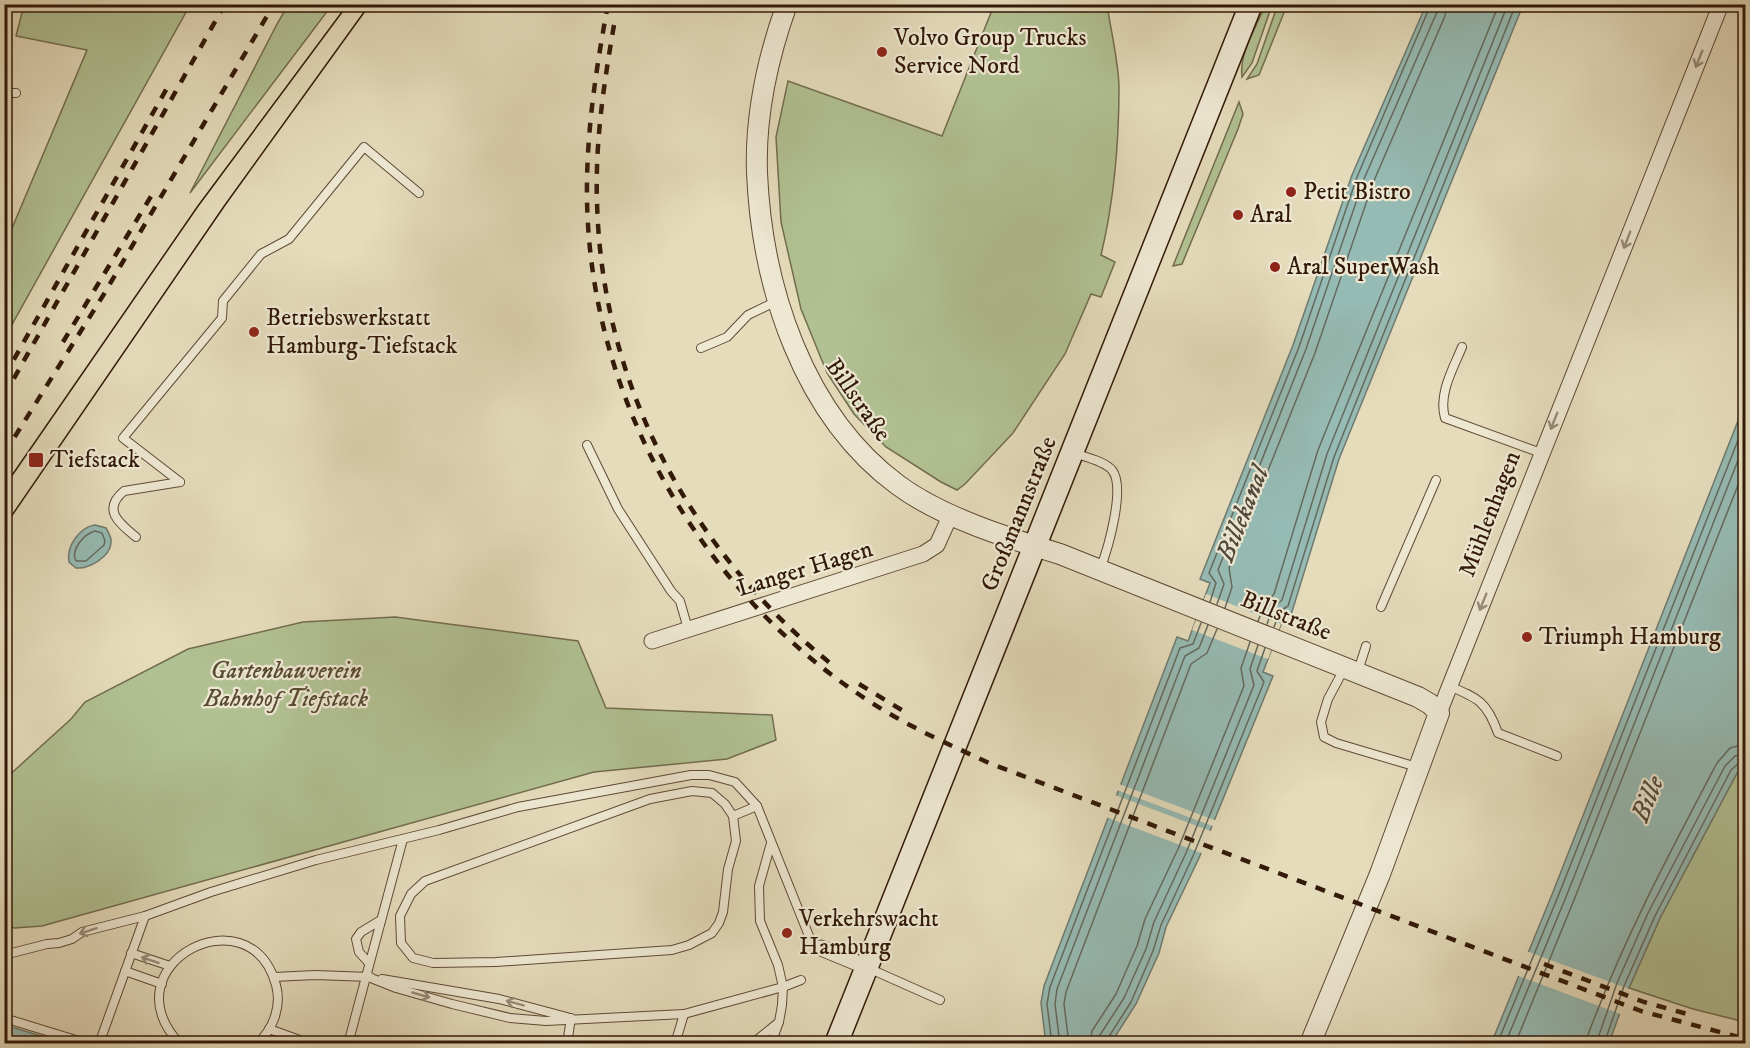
<svg xmlns="http://www.w3.org/2000/svg" width="1750" height="1048" font-family="'IM FELL DW Pica',serif">
  <rect width="100%" height="100%" fill="#e5dcbc"/>
  <filter id="stains"><feTurbulence type="fractalNoise" baseFrequency=".00333" numOctaves="4"/><feColorMatrix values="0 0 0 0 .2 0 0 0 0 .09 0 0 0 0 .02 0 0 0 .5 -.17"/></filter>
  <radialGradient id="worn" r=".72"><stop offset=".6" stop-color="#630" stop-opacity="0"/><stop offset="1" stop-color="#630" stop-opacity=".3"/></radialGradient>
  <g fill="#b1c193" stroke="#726d4e" stroke-width="1.5">
    <polygon points="1278,4 1287,5 1259,75 1247,79 1257,64"/>
    <polygon points="24,5 190,5 5,337 5,245 87,50 16,36"/>
    <polygon points="288,5 332,5 190,193 277,24"/>
    <path d="M994,5h113c4,26 11,54 12,81 0,56 -5,115 -18,169l14,7 -14,35 -10,-3 -26,60 -52,79 -48,51 -8,6 -16,-8 -55,-35 -32,-33 -27,-41 -26,-64 -20,-87 -5,-85 12,-56 154,55z"/>
    <path d="M1271,8l-19,55 -10,14c-3,-23 13,-47 21,-67z"/>
    <polygon points="1239,102 1243,114 1238,129 1182,264 1173,266"/>
    <polygon points="395,617 578,641 606,708 772,715 776,740 727,759 594,772 42,926 14,928 5,924 5,779 71,719 85,702 188,649 303,622"/>
    <polygon points="1745,765 1745,1022 1693,1009 1629,988 1660,918 1737,773"/>
  </g>
  <g fill="#96bbb4" stroke="#6e7a6f" stroke-width="1.5">
    <polygon points="1426,5 1523,5 1339,459 1291,615 1285,614 1263,672 1273,676 1199,858 1166,927 1159,953 1136,1004 1111,1043 1046,1044 1041,1003 1044,986 1177,637 1188,641 1210,583 1200,579 1293,345 1352,175"/>
    <polygon points="1745,403 1745,765 1737,773 1660,918 1629,988 1609,1043 1491,1044 1553,892"/>
    <path d="M95,525l11,3c3,5 6,10 5,15 -1,14 -22,26 -35,25l-7,-6c-3,-16 11,-35 26,-37z"/>
    <polygon points="4,1025 5,1025 64,1043 5,1043"/>
  </g>
  <g fill="#e5dcbc">
    <polygon points="1206,594 1281,624 1268,659 1192,630"/>
    <polygon points="1119,784 1217,821 1215,827 1117,790"/>
    <polygon points="1115,795 1213,832 1204,854 1106,817"/>
    <polygon points="1526,951 1632,990 1623,1015 1516,975"/>
  </g>
  <g fill="none" stroke-linecap="round" stroke-linejoin="round">
    <g stroke="#646a5e" stroke-width="1.5">
      <path d="M95,531l7,2 3,8 -1,4 -18,16h-10c-6,-11 8,-27 19,-30z"/>
      <polyline points="1210,602 1216,583 1209,573 1299,347 1357,177 1431,4"/>
      <polyline points="1217,604 1224,584 1218,570 1306,349 1364,179 1437,12 1438,4"/>
      <polyline points="1225,608 1232,587 1229,568 1315,353 1373,183 1445,16 1447,4"/>
      <polyline points="1258,621 1265,604 1274,594 1318,450 1499,4"/>
      <polyline points="1267,624 1273,608 1282,600 1327,454 1508,4"/>
      <polyline points="1274,627 1280,611 1288,606 1334,457 1516,4"/>
      <polyline points="1052,1044 1047,1004 1050,987 1180,648 1193,644 1201,623"/>
      <polyline points="1060,1044 1055,1004 1057,989 1185,656 1199,648 1208,625"/>
      <polyline points="1069,1044 1064,1004 1066,992 1191,664 1207,653 1217,629"/>
      <polyline points="1090,1044 1092,1031 1116,994 1137,946 1145,919 1178,849 1244,686 1241,668 1250,642"/>
      <polyline points="1099,1044 1100,1035 1124,998 1146,949 1154,922 1186,853 1254,685 1250,669 1258,645"/>
      <polyline points="1107,1044 1108,1038 1131,1002 1153,951 1161,925 1193,856 1264,682 1257,671 1265,648"/>
      <polyline points="1497,1044 1559,894 1746,420"/>
      <polyline points="1505,1044 1566,897 1746,440"/>
      <polyline points="1515,1044 1574,900 1746,465"/>
      <path d="M1587,1044l1,-9c35,-95 82,-183 129,-272l13,-15 16,-4"/>
      <polyline points="1596,1044 1617,983 1648,913 1725,766 1735,756 1746,753"/>
      <polyline points="1604,1044 1624,986 1655,916 1731,770 1740,762 1746,761"/>
    </g>
    <defs>
      <g id="service">
        <polyline points="4,93 16,93"/>
        <path d="M1462,347c-9,22 -24,47 -17,71l96,35"/>
        <polyline points="701,348 727,337 748,315 777,301"/>
        <polyline points="587,445 618,509 671,591 680,601 688,629"/>
        <path d="M1074,453c11,4 30,8 38,17 14,17 -4,79 -12,99"/>
        <polyline points="180,482 123,438 222,318 223,301 261,254 289,239 364,147 419,193"/>
        <path d="M136,537c-16,-13 -35,-27 -12,-46l56,-9"/>
        <polyline points="1381,607 1436,480"/>
        <polyline points="1344,669 1328,699 1321,722 1324,737 1336,743 1417,767"/>
        <polyline points="1358,671 1366,646"/>
        <path d="M1449,686c29,12 38,16 49,47l59,23"/>
        <polygon points="692,791 712,793 725,804 733,816 736,841 728,869 723,912 719,923 712,933 689,945 672,950 496,962 433,963 413,958 401,943 400,916 411,894 425,881 650,799"/>
        <polyline points="733,816 757,806"/>
        <polyline points="131,953 170,966"/>
        <polyline points="4,955 47,944 59,943 72,939 82,932 145,916 211,892 316,860 439,830 518,807 691,775 709,775 735,782 757,806 811,941 821,948"/>
        <polyline points="369,963 359,952 356,939 361,932 381,920"/>
        <polyline points="868,968 940,1000"/>
        <polyline points="125,971 162,984"/>
        <polyline points="366,976 396,988 452,1004 510,1018 546,1021 684,1014 783,987 801,980"/>
        <polyline points="274,977 315,975 370,977"/>
        <polyline points="382,979 499,999 567,1017"/>
        <polyline points="4,1018 89,1044"/>
        <polyline points="269,1029 311,1044"/>
        <polyline points="99,1044 145,916"/>
        <path d="M180,1044c-74,-79 70,-154 96,-59 6,22 -3,44 -19,59"/>
        <polyline points="348,1044 403,839"/>
        <polyline points="567,1044 571,1018"/>
        <polyline points="675,1044 684,1014"/>
        <polyline points="752,1044 779,1022 782,1005 783,987 778,965 760,921 759,886 771,843"/>
        <polyline points="771,1044 779,1022"/>
      </g>
      <g id="minor">
        <polyline points="652,641 923,554 937,545 951,514"/>
        <polyline points="1439,713 1721,4"/>
        <polyline points="821,948 867,967"/>
      </g>
      <path id="tertiary" d="M787,4c-19,53 -32,113 -30,169 5,114 46,242 141,312 43,32 110,53 162,69l358,143 12,7 9,9 -59,161 -70,170"/>
      <polyline id="secondary" points="836,1044 1251,4"/>
    </defs>
    <use href="#service" stroke="#5f4a35" stroke-width="10"/>
    <use href="#minor" stroke="#5f4a35" stroke-width="17"/>
    <use href="#tertiary" stroke="#5f4a35" stroke-width="22"/>
    <use href="#secondary" stroke="#321908" stroke-width="25"/>
    <use href="#service" stroke="#eee8d3" stroke-width="8"/>
    <use href="#minor" stroke="#eee8d3" stroke-width="15"/>
    <use href="#tertiary" stroke="#eee8d3" stroke-width="20"/>
    <use href="#secondary" stroke="#eee8d3" stroke-width="22"/>
    <g stroke="#321908" stroke-width="1.5">
      <polyline points="4,487 198,206 348,4"/>
      <polyline points="4,527 225,205 370,4"/>
    </g>
    <g stroke="#321908" stroke-width="4.5" stroke-dasharray="10 10" stroke-linecap="butt">
      <path d="M608,4c-12,65 -22,130 -21,195 3,201 114,394 282,502 38,25 79,43 120,62l652,248 105,28"/>
      <path d="M614,25c-10,58 -19,117 -17,176 4,182 92,348 233,462"/>
      <polyline points="63,342 153,193"/>
      <polyline points="4,377 167,88"/>
      <polyline points="4,396 225,4"/>
      <polyline points="4,454 104,294 274,4"/>
      <polyline points="859,684 905,712"/>
      <polyline points="1544,964 1644,1002 1691,1015"/>
    </g>
  </g>
  <defs><path id="oneway-shaft" d="M-6 0H5M1.5-3L5.5 0L1.5 3" fill="none" stroke-width="1.6" stroke-linecap="round" stroke-linejoin="round" transform="scale(1.5)"/></defs>
  <g stroke="#998b78">
    <use href="#oneway-shaft" transform="translate(1699 59) rotate(112)"/>
    <use href="#oneway-shaft" transform="translate(1627 240) rotate(111)"/>
    <use href="#oneway-shaft" transform="translate(1554 421) rotate(112)"/>
    <use href="#oneway-shaft" transform="translate(1483 602) rotate(112)"/>
    <use href="#oneway-shaft" transform="translate(88 931) rotate(162)"/>
    <use href="#oneway-shaft" transform="translate(150 960) rotate(-161)"/>
    <use href="#oneway-shaft" transform="translate(421 995) rotate(16)"/>
    <use href="#oneway-shaft" transform="translate(515 1003) rotate(-165)"/>
  </g>
  <g fill="#8f2418" stroke="#eee8d3" stroke-width="2">
    <circle cx="882" cy="52" r="6"/>
    <circle cx="1291" cy="192" r="6"/>
    <circle cx="1238" cy="215" r="6"/>
    <circle cx="1275" cy="267" r="6"/>
    <circle cx="254" cy="332" r="6"/>
    <rect x="28" y="452" width="16" height="16" rx="3"/>
    <circle cx="1527" cy="637" r="6"/>
    <circle cx="787" cy="933" r="6"/>
  </g>
  <g text-anchor="middle" dominant-baseline="central" stroke-width="4.5" stroke-linejoin="round" paint-order="stroke">
    <g font-size="24" fill="#321908" stroke="#eee8d3" text-anchor="start">
      <text x="894" y="38">Volvo Group Trucks<tspan x="894" dy="28">Service Nord</tspan></text>
      <text x="1303" y="192">Petit Bistro</text>
      <text x="1250" y="215">Aral</text>
      <text x="1287" y="267">Aral SuperWash</text>
      <text x="266" y="318">Betriebswerkstatt<tspan x="266" dy="28">Hamburg-Tiefstack</tspan></text>
      <text x="50" y="460">Tiefstack</text>
      <text x="1539" y="637">Triumph Hamburg</text>
      <text x="799" y="919">Verkehrswacht<tspan x="799" dy="28">Hamburg</tspan></text>
    </g>
    <g font-size="24" fill="#321908" stroke="#eee8d3">
      <text transform="translate(858 400) rotate(55)">Billstraße</text>
      <text transform="translate(1019 514) rotate(-68)">Großmannstraße</text>
      <text transform="translate(1490 514) rotate(-69)">Mühlenhagen</text>
      <text transform="translate(805 569) rotate(-17)">Langer Hagen</text>
      <text transform="translate(1286 616) rotate(22)">Billstraße</text>
    </g>
    <g font-size="24" font-style="italic" fill="#584b32" stroke="#eee8d3">
      <text x="286" y="671">Gartenbauverein<tspan x="286" dy="28">Bahnhof Tiefstack</tspan></text>
    </g>
    <g font-size="26" font-style="italic" fill="#504a3c" stroke="#eee8d3">
      <text transform="translate(1243 514) rotate(-68)">Billekanal</text>
      <text transform="translate(1648 799) rotate(-68)">Bille</text>
    </g>
  </g>
  <rect width="1750" height="1048" fill="none" stroke="#e5dcbc" stroke-width="24"/>
  <rect x="6" y="6" width="1738" height="1036" fill="none" stroke="#321908" stroke-width="3"/>
  <rect x="12" y="12" width="1726" height="1024" fill="none" stroke="#321908" stroke-width="1.5"/>
  <rect width="100%" height="100%" filter="url(#stains)"/>
  <rect width="100%" height="100%" fill="url(#worn)"/>
</svg>
